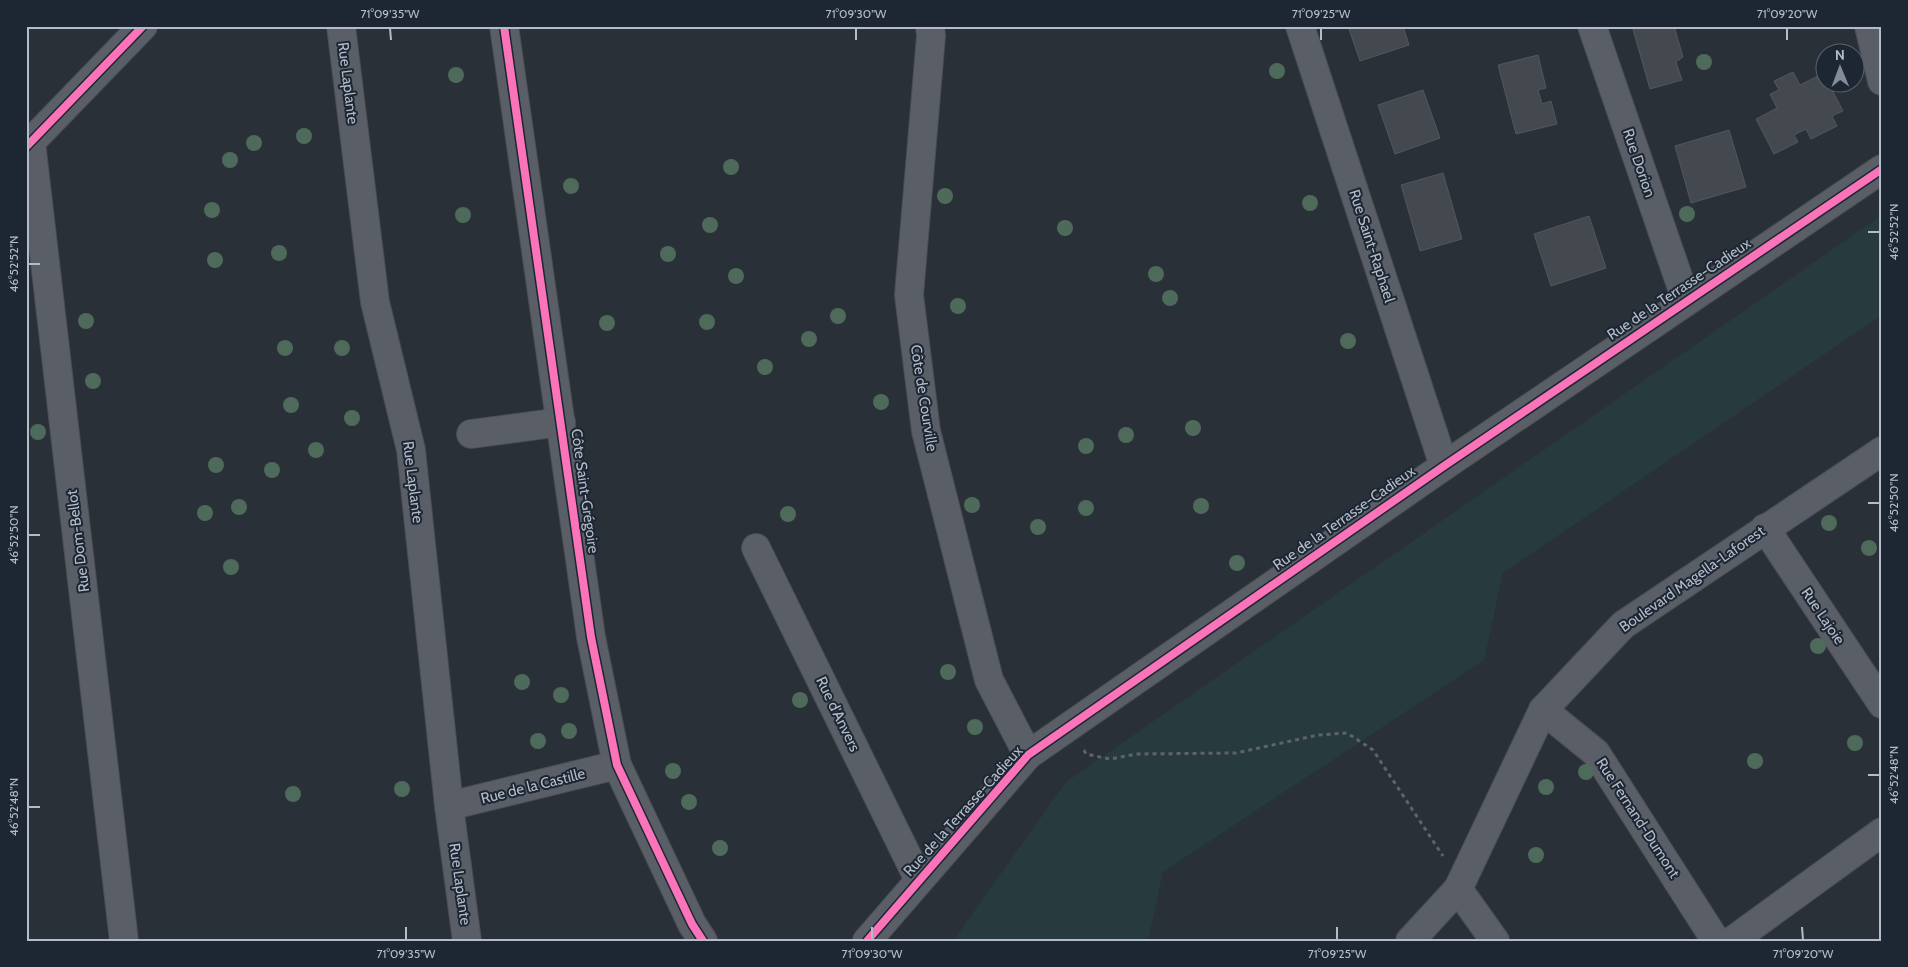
<svg xmlns="http://www.w3.org/2000/svg" width="1908" height="967" font-family="Cabin,sans-serif">
  <rect width="100%" height="100%" fill="#2a3038"/>
  <polygon fill="#273a3e" points="1882,215 1882,315 1503,573 1484,660 1163,872 1148,941 953,941 1066,782"/>
  <g fill="#444950" stroke="#52575f">
    <polygon points="1348,26 1403,26 1409,45 1360,61"/>
    <polygon points="1632,26 1674,26 1683,57 1676,62 1682,80 1650,89"/>
    <polygon points="1538,55 1546,88 1538,90 1542,104 1551,101 1557,124 1516,134 1498,65"/>
    <polygon points="1793,72 1800,85 1824,73 1826,82 1828,82 1843,111 1832,116 1837,126 1811,139 1806,129 1794,135 1798,142 1774,154 1756,119 1777,108 1770,94 1779,90 1774,81"/>
    <polygon points="1423,90 1440,138 1395,154 1378,105"/>
    <polygon points="1729,130 1746,187 1691,203 1675,146"/>
    <polygon points="1443,173 1462,239 1420,251 1401,185"/>
    <polygon points="1589,216 1606,268 1551,286 1534,234"/>
  </g>
  <g fill="none" stroke-linecap="round" stroke-linejoin="round">
    <defs>
      <g id="minor">
        <polyline points="341,26 375,302 411,450 449,806 467,941"/>
        <polyline points="504,26 591,637 617,765 692,924 703,941"/>
        <polyline points="930,26 931,36 909,295 926,431 989,680 1028,755"/>
        <polyline points="1300,26 1444,466"/>
        <polyline points="1592,26 1686,300"/>
        <polyline points="1869,26 1882,81"/>
        <polyline points="31,142 124,941"/>
        <polyline points="26,147 143,26"/>
        <polyline points="471,434 561,422"/>
        <polyline points="1765,528 1882,704"/>
        <polyline points="756,548 919,880"/>
        <polyline points="1543,710 1596,753 1716,941"/>
        <polyline points="449,806 617,765"/>
        <polyline points="1458,889 1495,941"/>
        <polyline points="867,941 1028,755 1444,466 1882,169"/>
        <polyline points="1410,941 1458,889 1543,710 1623,625 1882,451"/>
        <polyline points="1732,941 1882,832"/>
      </g>
    </defs>
    <use href="#minor" stroke="#484c53" stroke-width="30"/>
    <polyline stroke="#5d636a" stroke-width="3" stroke-dasharray="4 4" stroke-linecap="butt" points="1084,750 1086,754 1110,759 1136,754 1236,753 1318,735 1347,733 1373,750 1443,856"/>
    <use href="#minor" stroke="#5a5e66" stroke-width="28"/>
    <defs>
      <g id="cycleway">
        <polyline points="504,26 591,637 617,765 692,924 703,941"/>
        <polyline points="26,147 143,26"/>
        <polyline points="867,941 1028,755 1444,466 1882,169"/>
      </g>
    </defs>
    <use href="#cycleway" stroke="#1d2633" stroke-width="11"/>
    <use href="#cycleway" stroke="#fb73b8" stroke-width="8"/>
  </g>
  <g fill="#4e6a5a">
    <circle cx="1704" cy="62" r="8"/>
    <circle cx="1277" cy="71" r="8"/>
    <circle cx="456" cy="75" r="8"/>
    <circle cx="304" cy="136" r="8"/>
    <circle cx="254" cy="143" r="8"/>
    <circle cx="230" cy="160" r="8"/>
    <circle cx="731" cy="167" r="8"/>
    <circle cx="571" cy="186" r="8"/>
    <circle cx="945" cy="196" r="8"/>
    <circle cx="1310" cy="203" r="8"/>
    <circle cx="212" cy="210" r="8"/>
    <circle cx="1687" cy="214" r="8"/>
    <circle cx="463" cy="215" r="8"/>
    <circle cx="710" cy="225" r="8"/>
    <circle cx="1065" cy="228" r="8"/>
    <circle cx="279" cy="253" r="8"/>
    <circle cx="668" cy="254" r="8"/>
    <circle cx="215" cy="260" r="8"/>
    <circle cx="1156" cy="274" r="8"/>
    <circle cx="736" cy="276" r="8"/>
    <circle cx="1170" cy="298" r="8"/>
    <circle cx="958" cy="306" r="8"/>
    <circle cx="838" cy="316" r="8"/>
    <circle cx="86" cy="321" r="8"/>
    <circle cx="707" cy="322" r="8"/>
    <circle cx="607" cy="323" r="8"/>
    <circle cx="809" cy="339" r="8"/>
    <circle cx="1348" cy="341" r="8"/>
    <circle cx="285" cy="348" r="8"/>
    <circle cx="342" cy="348" r="8"/>
    <circle cx="765" cy="367" r="8"/>
    <circle cx="93" cy="381" r="8"/>
    <circle cx="881" cy="402" r="8"/>
    <circle cx="291" cy="405" r="8"/>
    <circle cx="352" cy="418" r="8"/>
    <circle cx="1193" cy="428" r="8"/>
    <circle cx="38" cy="432" r="8"/>
    <circle cx="1126" cy="435" r="8"/>
    <circle cx="1086" cy="446" r="8"/>
    <circle cx="316" cy="450" r="8"/>
    <circle cx="216" cy="465" r="8"/>
    <circle cx="272" cy="470" r="8"/>
    <circle cx="972" cy="505" r="8"/>
    <circle cx="1201" cy="506" r="8"/>
    <circle cx="239" cy="507" r="8"/>
    <circle cx="1086" cy="508" r="8"/>
    <circle cx="205" cy="513" r="8"/>
    <circle cx="788" cy="514" r="8"/>
    <circle cx="1829" cy="523" r="8"/>
    <circle cx="1038" cy="527" r="8"/>
    <circle cx="1869" cy="548" r="8"/>
    <circle cx="1237" cy="563" r="8"/>
    <circle cx="231" cy="567" r="8"/>
    <circle cx="1818" cy="646" r="8"/>
    <circle cx="948" cy="672" r="8"/>
    <circle cx="522" cy="682" r="8"/>
    <circle cx="561" cy="695" r="8"/>
    <circle cx="800" cy="700" r="8"/>
    <circle cx="975" cy="727" r="8"/>
    <circle cx="569" cy="731" r="8"/>
    <circle cx="538" cy="741" r="8"/>
    <circle cx="1855" cy="743" r="8"/>
    <circle cx="1755" cy="761" r="8"/>
    <circle cx="673" cy="771" r="8"/>
    <circle cx="1586" cy="772" r="8"/>
    <circle cx="1546" cy="787" r="8"/>
    <circle cx="402" cy="789" r="8"/>
    <circle cx="293" cy="794" r="8"/>
    <circle cx="689" cy="802" r="8"/>
    <circle cx="720" cy="848" r="8"/>
    <circle cx="1536" cy="855" r="8"/>
  </g>
  <path fill="none" stroke="#b4bcc9" stroke-width="2" d="M390,28l1,12M856,28v12M1321,28v12M1787,28v12M1868,232h12M28,264h12M1868,503h12M28,535h12M1868,775h12M28,807h12M406,927v13M872,927v13M1337,927v13M1802,927l1,13"/>
  <g text-anchor="middle" dominant-baseline="central" stroke-width="4" stroke-linejoin="round" paint-order="stroke">
    <g font-size="15" fill="#b4bcc9" stroke="#1d2633">
      <text transform="translate(348 83) rotate(83)">Rue Laplante</text>
      <text transform="translate(1639 163) rotate(71)">Rue Dorion</text>
      <text transform="translate(1372 246) rotate(72)">Rue Saint-Raphael</text>
      <text transform="translate(1679 289) rotate(-34)">Rue de la Terrasse-Cadieux</text>
      <text transform="translate(924 398) rotate(81)">Côte de Courville</text>
      <text transform="translate(413 482) rotate(83)">Rue Laplante</text>
      <text transform="translate(585 491) rotate(82)">Côte Saint-Grégoire</text>
      <text transform="translate(1344 518) rotate(-35)">Rue de la Terrasse-Cadieux</text>
      <text transform="translate(78 541) rotate(-97)">Rue Dom-Bellot</text>
      <text transform="translate(1692 579) rotate(-35)">Boulevard Magella-Laforest</text>
      <text transform="translate(1823 616) rotate(56)">Rue Lajoie</text>
      <text transform="translate(838 714) rotate(64)">Rue d'Anvers</text>
      <text transform="translate(533 786) rotate(-14)">Rue de la Castille</text>
      <text transform="translate(963 811) rotate(-48)">Rue de la Terrasse-Cadieux</text>
      <text transform="translate(1638 818) rotate(57)">Rue Fernand-Dumont</text>
      <text transform="translate(460 884) rotate(82)">Rue Laplante</text>
    </g>
  </g>
  <rect width="1908" height="967" fill="none" stroke="#1d2633" stroke-width="55"/>
  <g transform="translate(1840 68) rotate(359)"><circle r="24" fill="#1d2633" stroke="#59626f"/>
  <path d="M0-4L9 19L0 12L-9 19Z" fill="#848b96"/>
  <text y="-8" font-size="14" font-weight="bold" text-anchor="middle" fill="#b4bcc9">N</text>
  </g>
  <rect x="28" y="28" width="1852" height="912" fill="none" stroke="#b4bcc9" stroke-width="2"/>
  <g font-size="12" text-anchor="middle" fill="#b4bcc9">
    <text x="390" y="18">71°09'35"W</text>
    <text x="856" y="18">71°09'30"W</text>
    <text x="1321" y="18">71°09'25"W</text>
    <text x="1787" y="18">71°09'20"W</text>
    <text transform="translate(1894 232) rotate(-90)" y="4">46°52'52"N</text>
    <text transform="translate(14 264) rotate(-90)" y="4">46°52'52"N</text>
    <text transform="translate(1894 503) rotate(-90)" y="4">46°52'50"N</text>
    <text transform="translate(14 535) rotate(-90)" y="4">46°52'50"N</text>
    <text transform="translate(1894 775) rotate(-90)" y="4">46°52'48"N</text>
    <text transform="translate(14 807) rotate(-90)" y="4">46°52'48"N</text>
    <text x="406" y="958">71°09'35"W</text>
    <text x="872" y="958">71°09'30"W</text>
    <text x="1337" y="958">71°09'25"W</text>
    <text x="1803" y="958">71°09'20"W</text>
  </g>
</svg>
